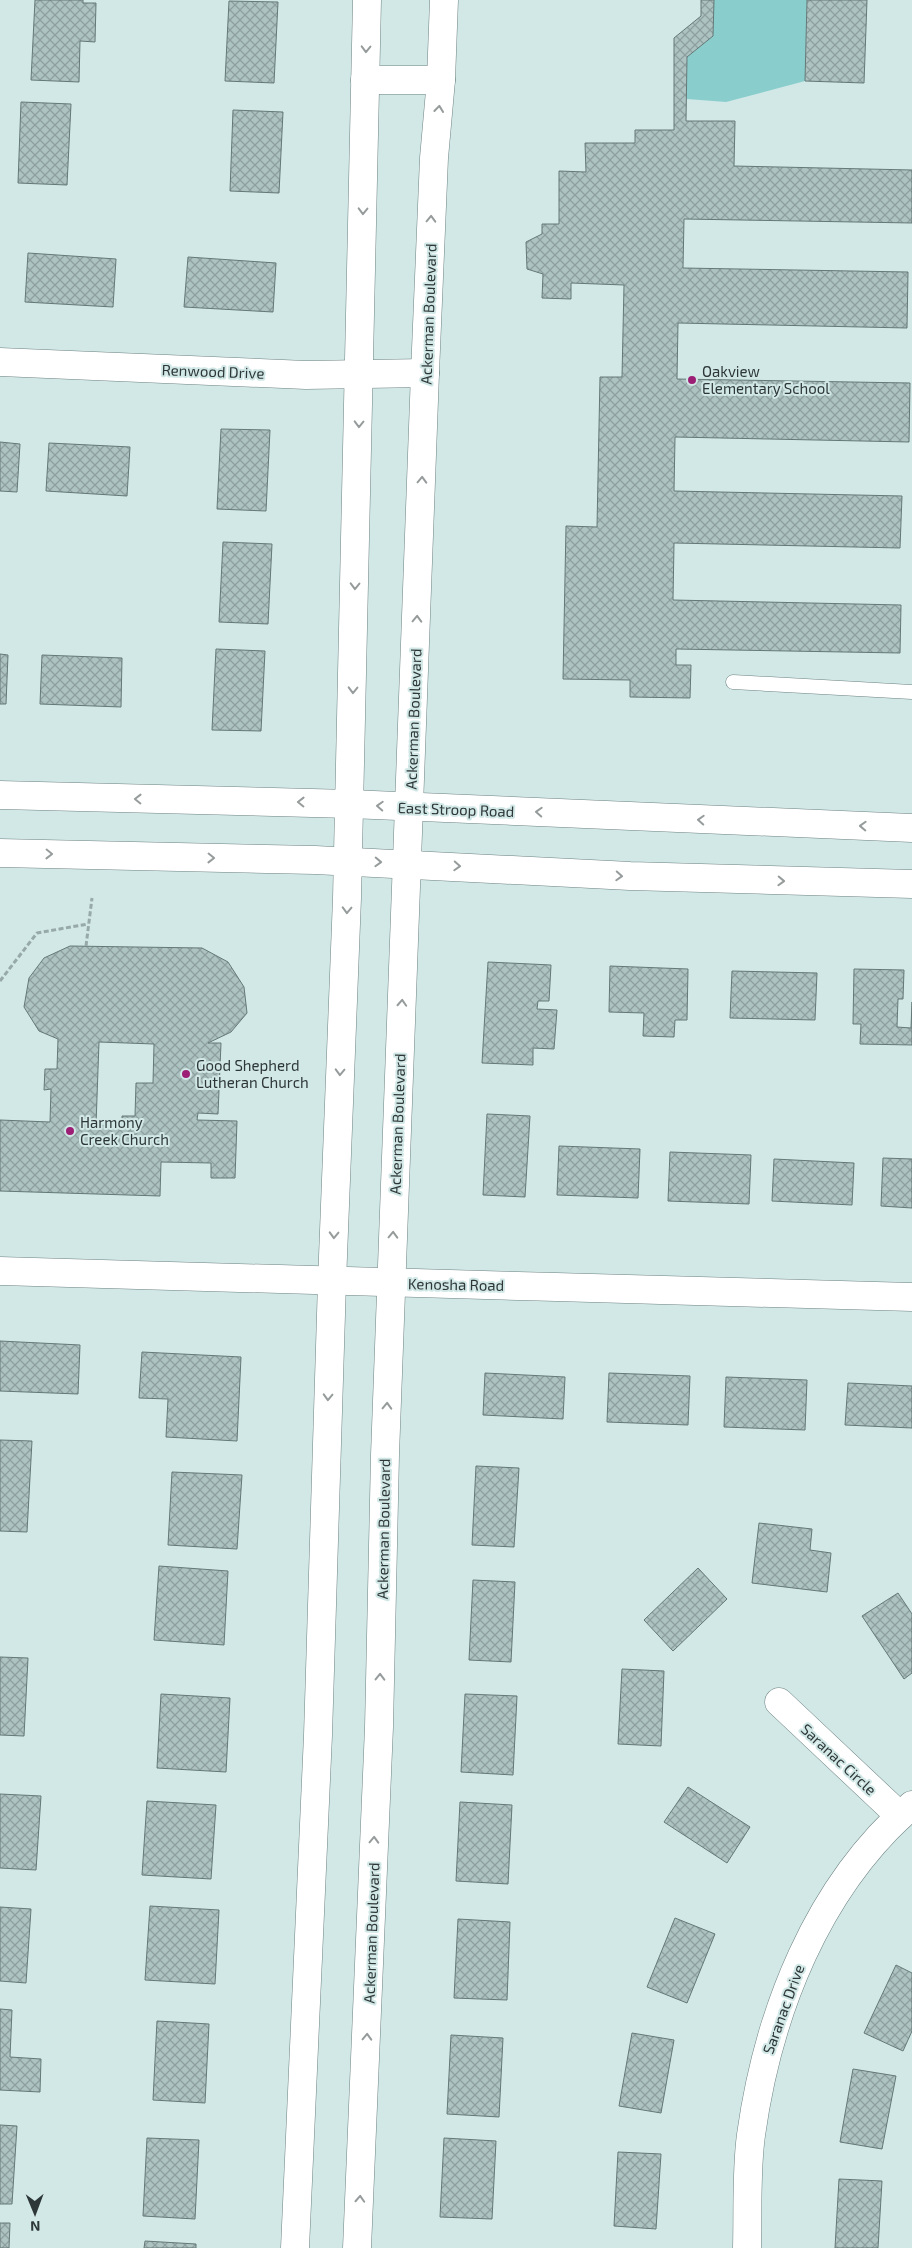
<svg xmlns="http://www.w3.org/2000/svg" width="912" height="2248" font-family="'Exo 2',sans-serif">
  <defs>
    <pattern id="building-cross-hatch" width="8" height="8" patternUnits="userSpaceOnUse" patternTransform="scale(1.25)"><rect width="8" height="8" fill="#adc3c2"/><path d="M0 0l8 8M0 8l8-8" fill="none" stroke="#8d9f9e"/></pattern>
  </defs>
  <rect width="100%" height="100%" fill="#d1e8e7"/>
  <polygon fill="#89cecc" points="714,0 807,0 805,81 726,102 687,99 687,57"/>
  <g fill="url(#building-cross-hatch)" stroke="#647877" fill-rule="evenodd">
    <polygon points="35,0 83,0 83,3 96,3 95,42 80,41 79,82 31,80"/>
    <polygon points="701,0 714,0 713,36 687,57 686,121 735,121 734,166 912,170 912,223 684,219 683,268 908,272 907,328 678,323 677,379 910,383 909,442 675,437 674,491 902,496 900,548 674,543 673,600 901,605 900,653 676,649 676,665 691,665 690,698 630,697 630,680 563,679 566,526 597,527 600,377 622,377 624,285 571,283 571,299 542,298 543,274 527,269 526,242 542,234 542,224 559,224 559,171 586,172 585,143 635,143 635,130 674,130 674,38 701,16"/>
    <polygon points="807,0 867,0 864,83 805,81"/>
    <polygon points="229,1 278,2 274,83 225,81"/>
    <polygon points="21,102 71,104 67,185 18,183"/>
    <polygon points="233,110 283,112 279,193 230,191"/>
    <polygon points="28,253 116,259 113,307 25,302"/>
    <polygon points="188,257 276,263 273,312 184,307"/>
    <polygon points="221,429 270,430 266,511 217,509"/>
    <polygon points="0,442 20,444 17,492 0,491"/>
    <polygon points="49,443 130,447 127,496 46,491"/>
    <polygon points="223,542 272,544 268,624 219,622"/>
    <polygon points="216,649 265,651 261,731 212,730"/>
    <polygon points="0,654 8,655 6,704 0,704"/>
    <polygon points="42,655 122,658 121,707 40,704"/>
    <path d="M70,946l132,2 26,14 16,25 3,26 -16,19 -23,11h13l-3,71 -20,-1 -1,7 40,1 -2,57h-24v-15l-50,-1 -1,34 -160,-5v-71l50,2 1,-33 -7,1 1,-21h12l1,-30 -19,-8 -15,-24 5,-29 15,-20zM99,1042l55,2 -1,39h-17l-1,33h-13v10l-26,-1z"/>
    <polygon points="488,962 551,965 549,1001 538,1001 537,1009 557,1010 554,1049 533,1048 533,1065 482,1063"/>
    <polygon points="610,966 688,969 687,1020 675,1020 674,1037 643,1036 644,1013 609,1012"/>
    <polygon points="854,969 904,970 903,999 898,999 897,1027 911,1028 912,1002 912,1045 860,1044 861,1024 853,1024"/>
    <polygon points="732,971 817,973 815,1020 730,1018"/>
    <polygon points="487,1114 530,1116 525,1197 483,1195"/>
    <polygon points="559,1146 640,1149 638,1198 557,1195"/>
    <polygon points="670,1152 751,1155 749,1204 668,1201"/>
    <polygon points="883,1158 912,1159 912,1208 881,1206"/>
    <polygon points="774,1159 854,1163 852,1205 772,1201"/>
    <polygon points="0,1341 80,1345 78,1394 0,1391"/>
    <polygon points="142,1352 241,1357 237,1441 166,1437 168,1399 139,1398"/>
    <polygon points="485,1373 565,1377 563,1419 483,1415"/>
    <polygon points="609,1373 690,1376 688,1425 607,1422"/>
    <polygon points="726,1377 807,1380 805,1430 724,1427"/>
    <polygon points="848,1383 912,1386 912,1428 845,1425"/>
    <polygon points="0,1440 32,1441 27,1532 0,1531"/>
    <polygon points="476,1466 519,1468 514,1547 472,1545"/>
    <polygon points="172,1472 242,1475 237,1549 168,1545"/>
    <polygon points="759,1523 812,1529 810,1550 831,1553 827,1592 752,1583"/>
    <polygon points="159,1566 228,1571 224,1645 154,1640"/>
    <polygon points="698,1568 727,1599 673,1651 644,1620"/>
    <polygon points="473,1580 515,1582 511,1662 469,1660"/>
    <polygon points="898,1593 912,1614 912,1673 904,1679 862,1616"/>
    <polygon points="0,1657 28,1658 24,1736 0,1735"/>
    <polygon points="622,1669 664,1671 661,1746 618,1744"/>
    <polygon points="161,1694 230,1698 226,1772 157,1768"/>
    <polygon points="465,1694 517,1696 513,1775 461,1772"/>
    <polygon points="688,1787 750,1827 727,1863 664,1822"/>
    <polygon points="0,1794 41,1796 36,1870 0,1868"/>
    <polygon points="147,1801 216,1805 211,1879 142,1875"/>
    <polygon points="460,1802 512,1805 508,1884 456,1881"/>
    <polygon points="150,1906 219,1910 215,1984 145,1980"/>
    <polygon points="0,1907 31,1909 26,1983 0,1981"/>
    <polygon points="675,1918 715,1934 687,2003 647,1987"/>
    <polygon points="458,1919 510,1922 507,2000 454,1998"/>
    <polygon points="896,1965 912,1973 912,2031 903,2051 864,2033"/>
    <polygon points="0,2009 12,2010 10,2057 41,2059 40,2092 0,2090"/>
    <polygon points="157,2021 209,2024 205,2103 153,2100"/>
    <polygon points="632,2033 674,2040 661,2113 619,2106"/>
    <polygon points="451,2035 503,2038 499,2117 447,2114"/>
    <polygon points="853,2069 896,2076 882,2149 840,2142"/>
    <polygon points="0,2125 17,2126 12,2204 0,2204"/>
    <polygon points="147,2138 199,2140 195,2219 143,2216"/>
    <polygon points="444,2138 496,2141 492,2219 440,2217"/>
    <polygon points="618,2152 661,2154 656,2229 614,2226"/>
    <polygon points="839,2179 882,2181 878,2248 835,2248"/>
    <polygon points="0,2223 10,2223 9,2248 0,2248"/>
    <polygon points="145,2241 196,2244 196,2248 144,2248"/>
  </g>
  <g fill="none" stroke-linecap="round" stroke-linejoin="round">
    <defs>
      <polyline id="service" points="733,682 912,692"/>
      <g id="minor">
        <polyline points="0,362 306,375 425,373"/>
        <path d="M0,1271c304,10 608,17 912,26"/>
        <polyline points="779,1702 900,1816"/>
        <path d="M747,2248c1,-37 -1,-77 4,-113 17,-122 66,-248 161,-330"/>
      </g>
      <g id="tertiary">
        <polyline points="365,80 441,80"/>
        <polyline points="295,2248 318,1735 332,1282 347,898 367,0"/>
        <polyline points="357,2248 379,1727 385,1455 425,373 434,158 441,80 444,0"/>
      </g>
      <g id="secondary">
        <polyline points="0,795 350,804 912,828"/>
        <polyline points="0,853 315,860 630,876 912,884"/>
      </g>
    </defs>
    <use href="#service" stroke="#6d8281" stroke-width="15"/>
    <use href="#minor" stroke="#6d8281" stroke-width="29"/>
    <use href="#tertiary" stroke="#6d8281" stroke-width="29"/>
    <use href="#secondary" stroke="#6d8281" stroke-width="29"/>
    <g stroke="#97a9a8" stroke-width="3" stroke-dasharray="5 2.5" stroke-linecap="butt">
      <polyline points="86,946 92,898"/>
      <polyline points="0,981 37,933 88,924"/>
    </g>
    <use href="#service" stroke="#fff" stroke-width="14"/>
    <use href="#minor" stroke="#fff" stroke-width="28"/>
    <use href="#tertiary" stroke="#fff" stroke-width="28"/>
    <use href="#secondary" stroke="#fff" stroke-width="28"/>
  </g>
  <defs><path id="oneway-chevron" d="M-2-3.5L2.5 0L-2 3.5" fill="none" stroke-width="1.6" stroke-linecap="round" stroke-linejoin="round" transform="scale(1.25)"/></defs>
  <g stroke="#969b9b">
    <use href="#oneway-chevron" transform="translate(366 49) rotate(91)"/>
    <use href="#oneway-chevron" transform="translate(439 109) rotate(-84)"/>
    <use href="#oneway-chevron" transform="translate(363 211) rotate(91)"/>
    <use href="#oneway-chevron" transform="translate(431 219) rotate(-88)"/>
    <use href="#oneway-chevron" transform="translate(359 424) rotate(91)"/>
    <use href="#oneway-chevron" transform="translate(422 480) rotate(-88)"/>
    <use href="#oneway-chevron" transform="translate(355 586) rotate(91)"/>
    <use href="#oneway-chevron" transform="translate(417 619) rotate(-88)"/>
    <use href="#oneway-chevron" transform="translate(353 690) rotate(91)"/>
    <use href="#oneway-chevron" transform="translate(138 799) rotate(-179)"/>
    <use href="#oneway-chevron" transform="translate(301 802) rotate(-179)"/>
    <use href="#oneway-chevron" transform="translate(380 806) rotate(-177)"/>
    <use href="#oneway-chevron" transform="translate(539 812) rotate(-177)"/>
    <use href="#oneway-chevron" transform="translate(701 820) rotate(-177)"/>
    <use href="#oneway-chevron" transform="translate(863 826) rotate(-178)"/>
    <use href="#oneway-chevron" transform="translate(49 854) rotate(1)"/>
    <use href="#oneway-chevron" transform="translate(211 858) rotate(1)"/>
    <use href="#oneway-chevron" transform="translate(378 862) rotate(2)"/>
    <use href="#oneway-chevron" transform="translate(457 866) rotate(3)"/>
    <use href="#oneway-chevron" transform="translate(619 876) rotate(3)"/>
    <use href="#oneway-chevron" transform="translate(781 881) rotate(2)"/>
    <use href="#oneway-chevron" transform="translate(347 910) rotate(92)"/>
    <use href="#oneway-chevron" transform="translate(402 1003) rotate(-87)"/>
    <use href="#oneway-chevron" transform="translate(340 1072) rotate(92)"/>
    <use href="#oneway-chevron" transform="translate(334 1235) rotate(92)"/>
    <use href="#oneway-chevron" transform="translate(393 1235) rotate(-88)"/>
    <use href="#oneway-chevron" transform="translate(328 1397) rotate(92)"/>
    <use href="#oneway-chevron" transform="translate(387 1406) rotate(-88)"/>
    <use href="#oneway-chevron" transform="translate(380 1677) rotate(-89)"/>
    <use href="#oneway-chevron" transform="translate(374 1840) rotate(-88)"/>
    <use href="#oneway-chevron" transform="translate(367 2037) rotate(-88)"/>
    <use href="#oneway-chevron" transform="translate(360 2199) rotate(-87)"/>
  </g>
  <g fill="#9c1f75" stroke="#d1e8e7" stroke-width="2">
    <circle cx="692" cy="380" r="5"/>
    <circle cx="186" cy="1074" r="5"/>
    <circle cx="70" cy="1131" r="5"/>
  </g>
  <g text-anchor="middle" dominant-baseline="central" stroke-width="4" stroke-linejoin="round" paint-order="stroke">
    <g font-size="15" fill="#2e3737" stroke="#d1e8e7">
      <text transform="translate(428 314) rotate(-88)">Ackerman Boulevard</text>
      <text transform="translate(213 371) rotate(2)">Renwood Drive</text>
      <text transform="translate(413 719) rotate(-88)">Ackerman Boulevard</text>
      <text transform="translate(456 809) rotate(2)">East Stroop Road</text>
      <text transform="translate(397 1124) rotate(-88)">Ackerman Boulevard</text>
      <text transform="translate(456 1284) rotate(1)">Kenosha Road</text>
      <text transform="translate(383 1529) rotate(-89)">Ackerman Boulevard</text>
      <text transform="translate(839 1759) rotate(43)">Saranac Circle</text>
      <text transform="translate(371 1933) rotate(-88)">Ackerman Boulevard</text>
      <text transform="translate(783 2009) rotate(-70)">Saranac Drive</text>
    </g>
    <g font-size="15" fill="#2e3737" stroke="#d1e8e7" text-anchor="start">
      <text x="702" y="371">Oakview<tspan x="702" dy="17">Elementary School</tspan></text>
      <text x="196" y="1065">Good Shepherd<tspan x="196" dy="17">Lutheran Church</tspan></text>
      <text x="80" y="1122">Harmony<tspan x="80" dy="17">Creek Church</tspan></text>
    </g>
  </g>
  <g transform="translate(35 2213) rotate(179)" stroke="#d1e8e7" stroke-width="4" paint-order="stroke">
  <path d="M0-4L9 19L0 12L-9 19Z" fill="#2e3737"/>
  <text y="-8" font-size="14" font-weight="bold" text-anchor="middle" fill="#2e3737">N</text>
  </g>
</svg>
